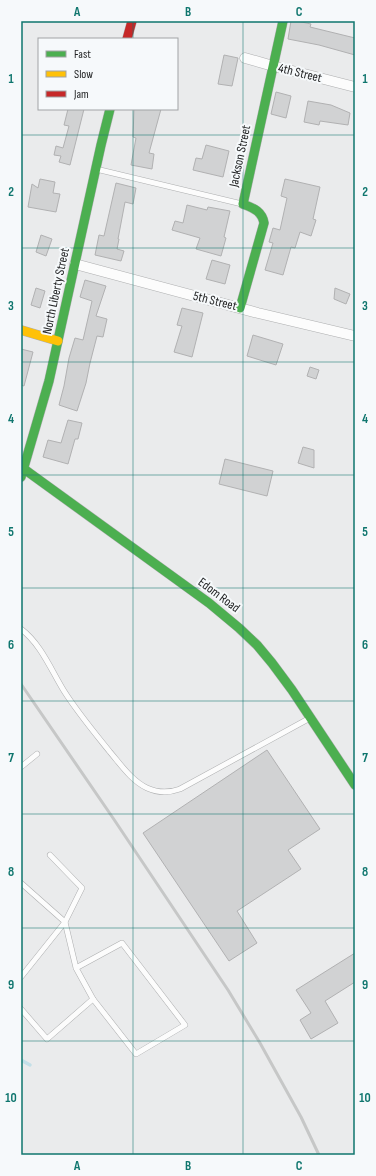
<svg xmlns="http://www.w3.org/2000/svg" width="376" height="1176" font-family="'Sofia Sans Condensed',sans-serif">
  <rect width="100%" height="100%" fill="#eaebec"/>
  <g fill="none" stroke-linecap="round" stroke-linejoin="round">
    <polyline stroke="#c3dfe8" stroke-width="3.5" points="21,1060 30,1065"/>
  </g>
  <g fill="#d1d2d3" stroke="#b1b1b2">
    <polygon points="291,21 297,21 311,24 310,27 355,38 355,55 319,45 288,39"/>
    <polygon points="224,55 238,58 232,86 218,84"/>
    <polygon points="276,92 291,96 286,118 271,114"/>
    <polygon points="308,101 331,105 350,113 348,125 320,121 319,125 304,122"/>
    <polygon points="68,109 84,109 70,165 59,162 61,156 54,155 56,146 63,148 69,126 64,125"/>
    <polygon points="134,109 161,109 149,153 154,154 152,169 131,165 136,138 133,137"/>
    <polygon points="206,145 229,151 223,177 193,170 196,158 202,159"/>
    <polygon points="40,179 55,182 53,193 60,194 56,212 28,207 32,184 38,188"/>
    <polygon points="285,179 320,187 313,219 316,220 311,236 300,232 295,248 291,247 283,275 265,270 273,243 269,242 273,228 280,230 287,198 281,196"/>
    <polygon points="116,183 136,188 133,204 125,202 118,239 119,239 117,249 124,251 121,261 95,255 99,235 104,236"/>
    <polygon points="187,205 207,210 208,207 230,211 224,237 226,238 221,256 196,249 200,238 172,230 175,221 183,223"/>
    <polygon points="41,235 52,239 46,256 36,252"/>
    <polygon points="212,260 230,265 225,284 206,279"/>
    <polygon points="85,280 106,286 96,316 107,319 103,337 97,336 90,363 86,383 77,411 59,405 64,386 69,358 75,338 83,340 92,301 80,297"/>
    <polygon points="36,288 45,291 40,308 31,305"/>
    <polygon points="335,288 350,294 346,304 334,299"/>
    <polygon points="182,308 203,313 192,357 174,352 182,326 177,325"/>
    <polygon points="253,335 283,344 276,365 247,356"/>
    <polygon points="21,349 33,352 24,386 21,385"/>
    <polygon points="310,367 319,370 316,379 307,376"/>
    <polygon points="68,420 82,423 78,439 75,439 68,464 43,457 48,440 61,443"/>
    <polygon points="303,447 314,450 314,468 298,463"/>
    <polygon points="225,459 273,471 267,496 219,484"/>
    <polygon points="267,750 320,829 288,850 301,869 237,911 257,943 229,961 143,833"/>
    <polygon points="355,953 355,982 325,1001 338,1023 311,1039 300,1020 311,1013 296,990"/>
  </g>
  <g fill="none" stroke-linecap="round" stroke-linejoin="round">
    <defs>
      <g id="lane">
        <polyline points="96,169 242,204"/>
        <path d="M21,629c20,15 30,41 43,62 14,22 30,41 46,61 11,13 22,29 37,36 11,5 22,5 33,1l130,-71"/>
        <polyline points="21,767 37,754"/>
        <polyline points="21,883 65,922 76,968 93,999 136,1054 185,1025 122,943 76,968"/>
        <polyline points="21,977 65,922 82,888 50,855"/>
        <polyline points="21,1009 47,1039 93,999"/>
      </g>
      <g id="street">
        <polyline points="245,58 273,66 355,87"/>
        <polyline points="75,264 258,313 355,336"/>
      </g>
      <g id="fast">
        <path d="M240,308l24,-85c-2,-12 -11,-15 -21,-19l40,-183"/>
        <polyline points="24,469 209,603 239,628 257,645 272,663 292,690 355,785"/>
        <polyline points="21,477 49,381 101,145 110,109"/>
      </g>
      <polyline id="slow" points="21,330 58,341"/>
      <polyline id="jam" points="127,39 132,21"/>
    </defs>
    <use href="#lane" stroke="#aeafb0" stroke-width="6"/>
    <use href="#street" stroke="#aeafb0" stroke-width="11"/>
    <use href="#fast" stroke="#aeafb0" stroke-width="10"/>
    <use href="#slow" stroke="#aeafb0" stroke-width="10"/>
    <use href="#jam" stroke="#aeafb0" stroke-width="10"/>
    <use href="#lane" stroke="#fcfcfc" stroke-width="5"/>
    <use href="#street" stroke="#fcfcfc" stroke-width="10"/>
    <use href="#fast" stroke="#4caf50" stroke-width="9"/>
    <use href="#slow" stroke="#ffc107" stroke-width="9"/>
    <use href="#jam" stroke="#c62828" stroke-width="9"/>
    <polyline stroke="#c6c7c7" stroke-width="3" points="21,684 113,818 228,990 260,1043 301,1117 319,1155"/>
  </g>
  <path fill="none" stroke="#0f766e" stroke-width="1" stroke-opacity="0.55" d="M133,21v18M243,21v1134M133,109v1046M21,135h334M21,248h334M21,362h334M21,475h334M21,588h334M21,701h334M21,814h334M21,928h334M21,1041h334"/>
  <g text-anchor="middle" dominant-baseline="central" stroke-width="4" stroke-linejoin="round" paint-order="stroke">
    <g font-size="13" fill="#222324" stroke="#f6f9fb">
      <text transform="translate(300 73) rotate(14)">4th Street</text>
      <text transform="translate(240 156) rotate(-78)">Jackson Street</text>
      <text transform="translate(56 291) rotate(-78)">North Liberty Street</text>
      <text transform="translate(215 301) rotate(14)">5th Street</text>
      <text transform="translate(219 595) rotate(37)">Edom Road</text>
    </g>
  </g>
  <rect width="376" height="1176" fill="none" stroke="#f6f9fb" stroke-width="44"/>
  <rect x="38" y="38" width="140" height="72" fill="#f6f9fb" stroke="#a1a3a5"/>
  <rect x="46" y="51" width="20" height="6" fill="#4caf50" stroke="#a1a3a5"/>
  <text x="74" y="58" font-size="12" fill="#222324">Fast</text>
  <rect x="46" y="71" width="20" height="6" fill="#ffc107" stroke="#a1a3a5"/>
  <text x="74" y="78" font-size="12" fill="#222324">Slow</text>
  <rect x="46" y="91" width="20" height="6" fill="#c62828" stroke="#a1a3a5"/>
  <text x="74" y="98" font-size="12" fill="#222324">Jam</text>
  <rect x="22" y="22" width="332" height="1132" fill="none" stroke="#0f766e" stroke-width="1.5"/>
  <g font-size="13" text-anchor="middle" font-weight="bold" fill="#0f766e">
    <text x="77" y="16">A</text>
    <text x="188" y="16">B</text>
    <text x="299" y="16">C</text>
    <text x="11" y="83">1</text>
    <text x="365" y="83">1</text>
    <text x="11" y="196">2</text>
    <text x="365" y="196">2</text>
    <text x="11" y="310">3</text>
    <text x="365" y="310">3</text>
    <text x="11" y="423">4</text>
    <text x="365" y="423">4</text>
    <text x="11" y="536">5</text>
    <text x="365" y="536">5</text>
    <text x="11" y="649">6</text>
    <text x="365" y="649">6</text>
    <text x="11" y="762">7</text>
    <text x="365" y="762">7</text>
    <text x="11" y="876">8</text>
    <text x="365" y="876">8</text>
    <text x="11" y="989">9</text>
    <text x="365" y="989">9</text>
    <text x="11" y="1102">10</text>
    <text x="365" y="1102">10</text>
    <text x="77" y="1170">A</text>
    <text x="188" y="1170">B</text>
    <text x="299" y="1170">C</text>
  </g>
</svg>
